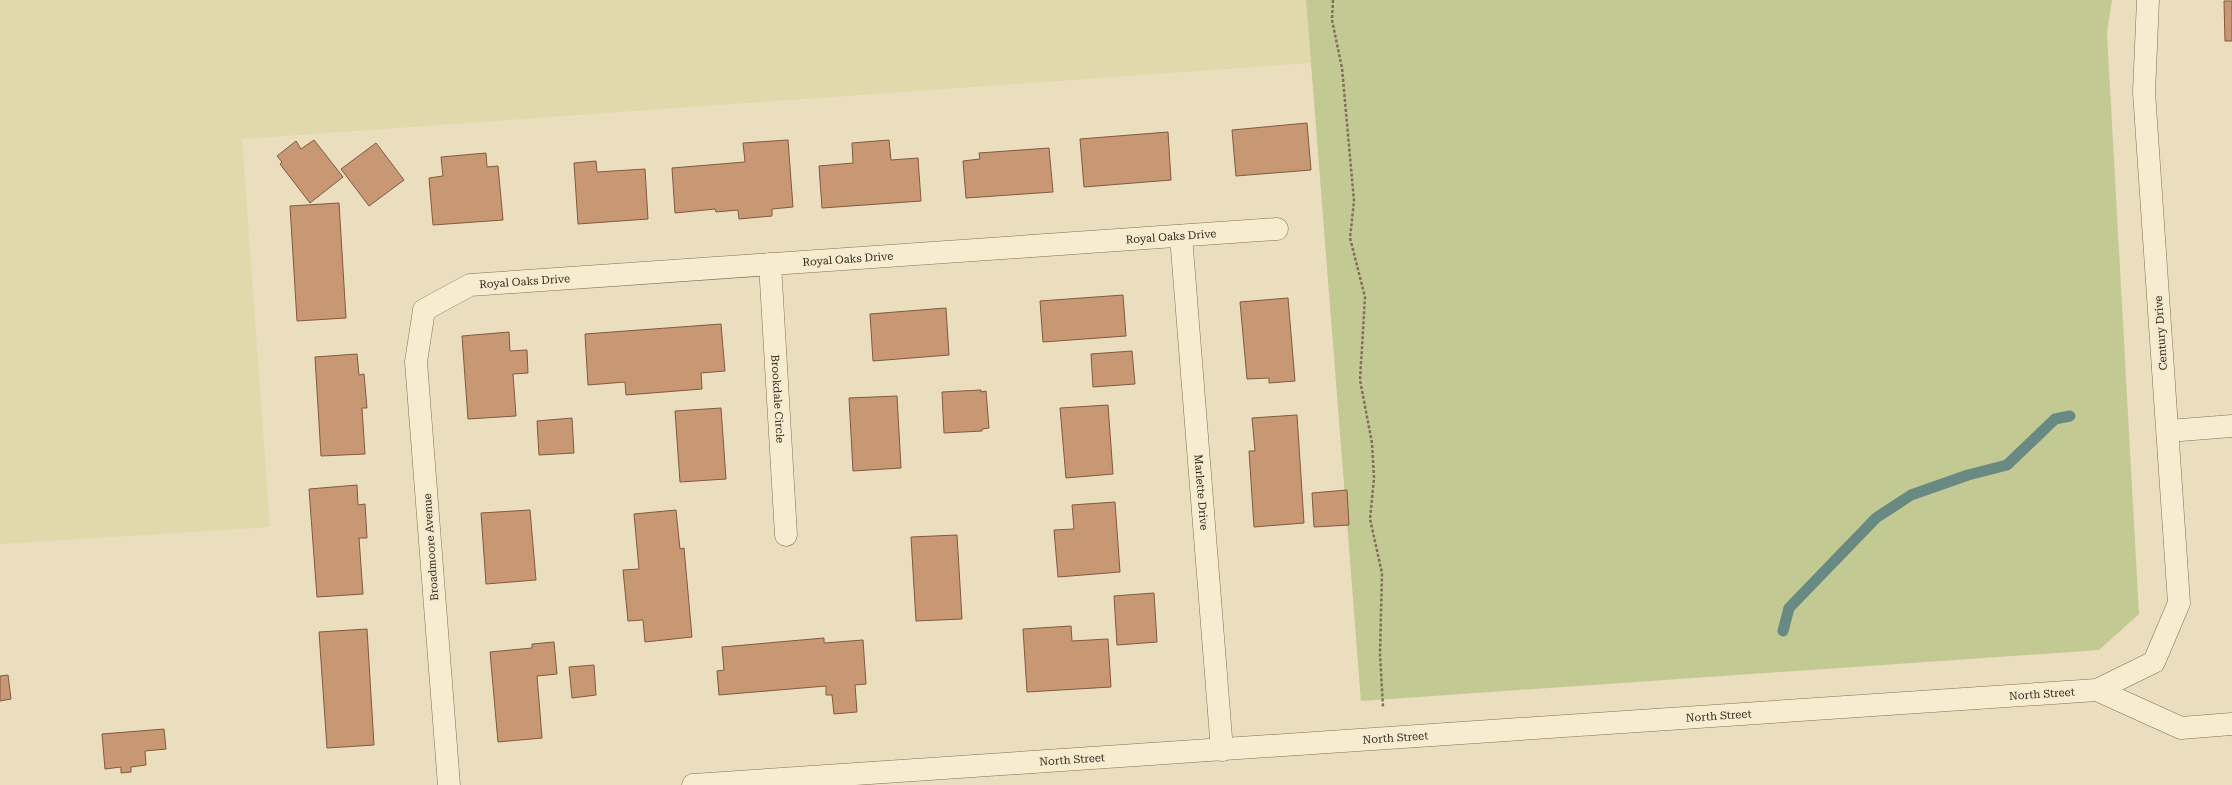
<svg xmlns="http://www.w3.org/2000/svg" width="2232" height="785" font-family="'Roboto Serif',serif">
  <rect width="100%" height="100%" fill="#ebdebe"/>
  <polygon fill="#e1d8ac" points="0,0 1306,0 1310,63 242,139 270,527 0,544"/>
  <polygon fill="#c2c993" points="1306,0 2112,0 2107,33 2139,614 2099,650 1361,701"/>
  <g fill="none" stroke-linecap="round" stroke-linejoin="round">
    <polyline stroke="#698a82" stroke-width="11" points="1783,631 1789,608 1876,518 1911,495 1968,475 2007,465 2055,419 2070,416"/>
  </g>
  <g fill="#c89875" stroke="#81593e">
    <polygon points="2224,1 2232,1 2232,41 2225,41"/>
    <polygon points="1307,123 1311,170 1236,176 1232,130"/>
    <polygon points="1168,132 1171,180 1084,187 1080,139"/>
    <polygon points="314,140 343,177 310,203 280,164 282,162 277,156 296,141 301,149"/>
    <polygon points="788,140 793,207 772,209 772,216 739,219 738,210 716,212 715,209 675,213 672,168 745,162 743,143"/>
    <polygon points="889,140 891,160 918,158 921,201 822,208 819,166 853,163 852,143"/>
    <polygon points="376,143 404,180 369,206 341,169"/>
    <polygon points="1049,148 1053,192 966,198 963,161 980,159 979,153"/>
    <polygon points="486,153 487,167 498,166 503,220 433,225 429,178 443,176 441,157"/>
    <polygon points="596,161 597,172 645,169 648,219 578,224 574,163"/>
    <polygon points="339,203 346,318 297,321 290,206"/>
    <polygon points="1123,295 1126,336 1043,342 1040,301"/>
    <polygon points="1288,298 1295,381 1269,383 1269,378 1247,379 1240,302"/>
    <polygon points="946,308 949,355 873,361 870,314"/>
    <polygon points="721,324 725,371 701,373 702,389 626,395 625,382 588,385 585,334"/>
    <polygon points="509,332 510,351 527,350 528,373 513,374 516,416 468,419 462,336"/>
    <polygon points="1132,351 1135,384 1093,387 1091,354"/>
    <polygon points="357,354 359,375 364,374 367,408 362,408 365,454 321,456 315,357"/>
    <polygon points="981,390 981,392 986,391 989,428 982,429 982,431 944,433 942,392"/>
    <polygon points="897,396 901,468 853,471 849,398"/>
    <polygon points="1108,405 1113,474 1066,478 1060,408"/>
    <polygon points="721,408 726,479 680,482 675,411"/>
    <polygon points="1297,415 1304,523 1254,527 1249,451 1255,451 1252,418"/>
    <polygon points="572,418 574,453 539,455 537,421"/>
    <polygon points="357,485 358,505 365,504 367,538 359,538 363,594 317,597 309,489"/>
    <polygon points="1347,490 1349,525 1314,527 1312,493"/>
    <polygon points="1115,502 1120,572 1058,577 1054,530 1074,529 1072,505"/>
    <polygon points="530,510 536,580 486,584 481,513"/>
    <polygon points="676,510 680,549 684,548 692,637 645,642 643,620 628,621 623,570 639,569 634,514"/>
    <polygon points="957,535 962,619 916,621 911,537"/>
    <polygon points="1154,593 1157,642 1117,645 1114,596"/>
    <polygon points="1071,626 1072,641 1108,639 1111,687 1027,692 1023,629"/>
    <polygon points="367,629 374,745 327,748 319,632"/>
    <polygon points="824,638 824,643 863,640 866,684 855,685 857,712 834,714 832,695 826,695 826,686 719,695 717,671 724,670 722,647"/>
    <polygon points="554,642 557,674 537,676 542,738 498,742 490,652 532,648 532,644"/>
    <polygon points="594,665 596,695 572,698 569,667"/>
    <polygon points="8,675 11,699 0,701 0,676"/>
    <polygon points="164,729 166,749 145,751 146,765 131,767 131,772 121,773 121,767 105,769 102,734"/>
  </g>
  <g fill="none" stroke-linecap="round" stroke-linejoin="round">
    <defs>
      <g id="minor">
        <path id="s1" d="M1181,236l41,514"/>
        <path id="s2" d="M770,264l16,271"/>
        <polyline points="2168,431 2232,426"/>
        <polyline points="2097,690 2181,728 2232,724"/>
        <path id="s3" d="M449,785l-33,-423 8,-52 46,-25 807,-56"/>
        <path id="s4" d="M693,785l1404,-95 57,-28 25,-59 -35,-511 4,-92"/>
      </g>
    </defs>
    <use href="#minor" stroke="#836f57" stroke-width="23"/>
    <polyline stroke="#836f57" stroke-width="2.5" stroke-dasharray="3 2" stroke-linecap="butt" points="1333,0 1332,20 1342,68 1354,201 1350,238 1365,297 1360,380 1372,443 1374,478 1370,519 1382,573 1380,654 1383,707"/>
    <use href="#minor" stroke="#f7ecd0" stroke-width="22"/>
  </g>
  <g text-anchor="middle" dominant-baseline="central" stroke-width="4" stroke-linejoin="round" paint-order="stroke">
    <g font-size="11" fill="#33271c" stroke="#f3e9cd">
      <text stroke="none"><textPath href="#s3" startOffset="1232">Royal Oaks Drive</textPath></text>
      <text stroke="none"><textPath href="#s3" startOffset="908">Royal Oaks Drive</textPath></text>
      <text stroke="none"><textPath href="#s3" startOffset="584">Royal Oaks Drive</textPath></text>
      <text transform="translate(2161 333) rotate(-94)">Century Drive</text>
      <text stroke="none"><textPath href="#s2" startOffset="135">Brookdale Circle</textPath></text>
      <text stroke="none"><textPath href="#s1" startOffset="257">Marlette Drive</textPath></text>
      <text transform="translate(431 547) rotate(-94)">Broadmoore Avenue</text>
      <text stroke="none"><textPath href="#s4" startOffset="1352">North Street</textPath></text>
      <text stroke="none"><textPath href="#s4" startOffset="1028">North Street</textPath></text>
      <text stroke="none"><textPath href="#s4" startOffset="704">North Street</textPath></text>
      <text stroke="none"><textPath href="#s4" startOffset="380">North Street</textPath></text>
    </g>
  </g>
</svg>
